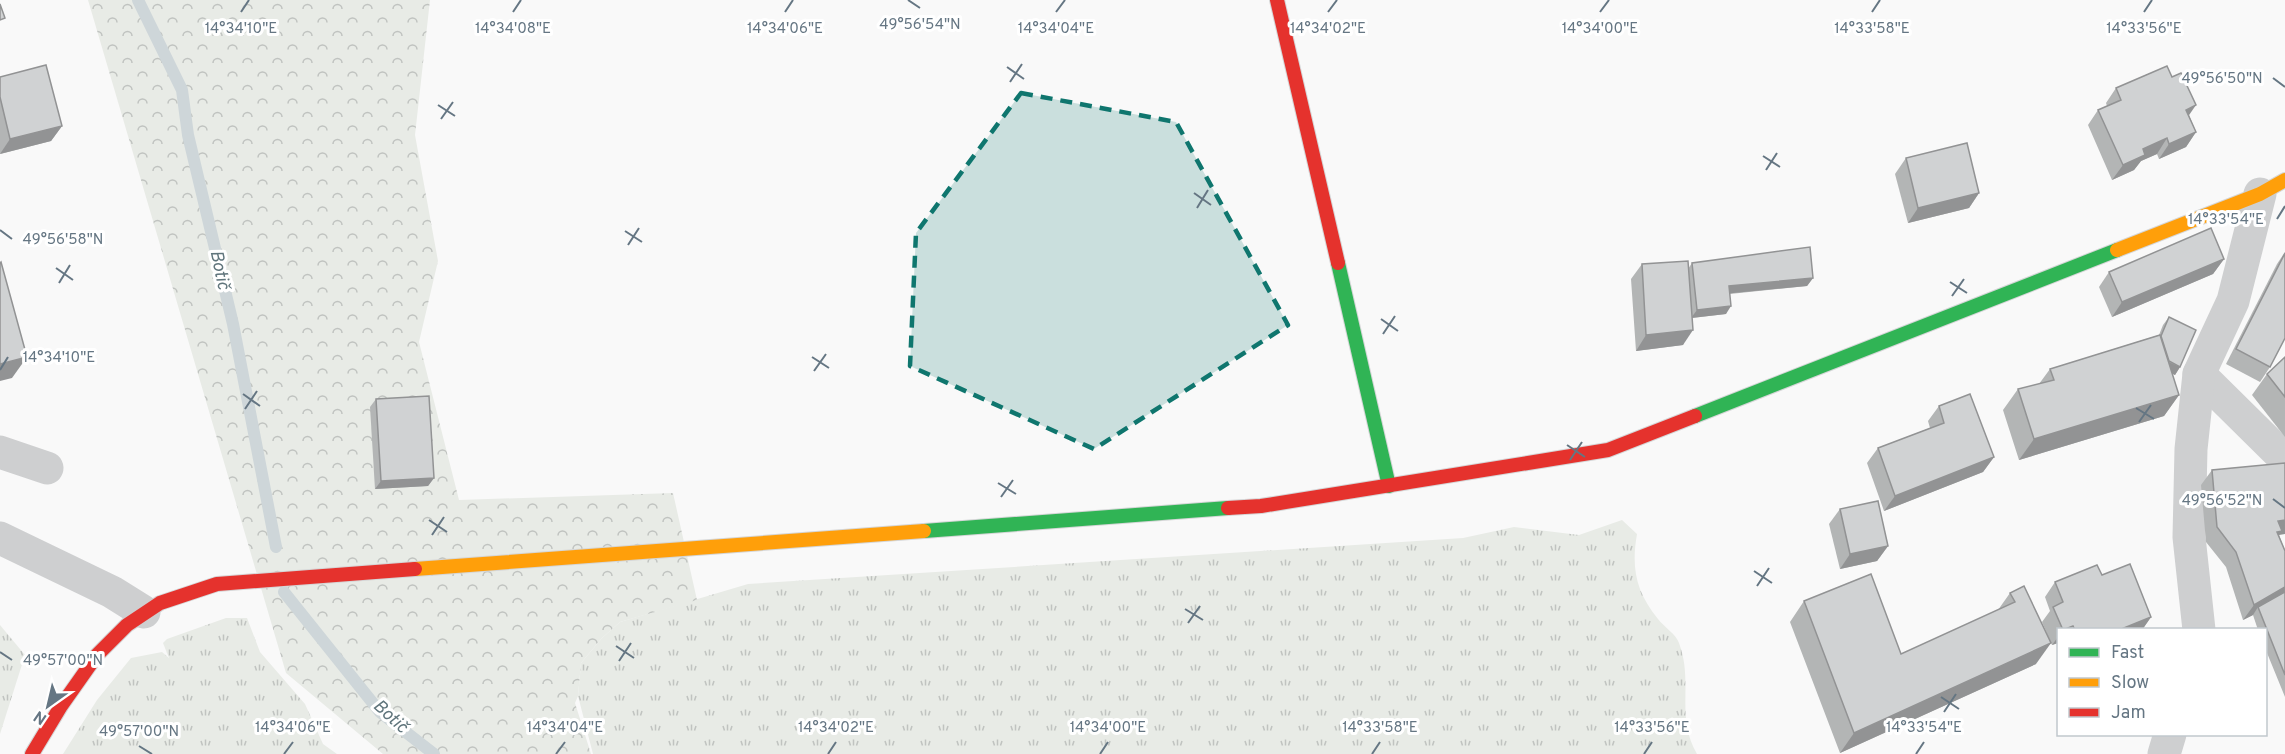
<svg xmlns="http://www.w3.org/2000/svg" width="2285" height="754" font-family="Overpass,sans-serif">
  <defs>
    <pattern id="grass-tufts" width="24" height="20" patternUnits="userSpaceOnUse" patternTransform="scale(1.5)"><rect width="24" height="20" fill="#e8ebe6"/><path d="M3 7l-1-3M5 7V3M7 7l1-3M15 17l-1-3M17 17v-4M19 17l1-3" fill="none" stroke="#c0c3c0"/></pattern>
    <pattern id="forest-crowns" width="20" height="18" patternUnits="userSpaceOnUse" patternTransform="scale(1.5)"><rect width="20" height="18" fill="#e8ebe6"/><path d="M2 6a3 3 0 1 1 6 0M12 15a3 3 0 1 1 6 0" fill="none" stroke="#c0c3c0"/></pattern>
  </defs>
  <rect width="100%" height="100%" fill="#f9f9f9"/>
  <g fill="url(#grass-tufts)">
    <path d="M1622,520l15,14c-6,34 -1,58 21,85 6,8 18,15 21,24 15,40 -4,73 18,111h-1104l-15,-58 3,-33 21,-25 18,-16 128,-38 715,-46 51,-11 65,8z"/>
    <polygon points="226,618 247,618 260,652 305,704 323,744 337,754 63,754 97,700 131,658 162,652 169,658 163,643 167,639"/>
    <polygon points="0,625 25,655 0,734"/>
  </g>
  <polygon fill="url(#forest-crowns)" points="88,0 430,0 415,135 438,261 419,342 459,500 673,493 697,600 620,622 602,638 581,663 578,696 575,703 591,754 383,754 286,673"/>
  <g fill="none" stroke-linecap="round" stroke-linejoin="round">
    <g stroke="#ced6d9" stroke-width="12">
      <polyline points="138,0 182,90 188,135 233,324 276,547"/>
      <polyline points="284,592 380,712 434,754"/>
    </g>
    <defs>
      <g id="fast">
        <polyline points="1338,263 1389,486"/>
        <polyline points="1695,416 2117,250"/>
        <polyline points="924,531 1228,508"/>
      </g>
      <g id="slow">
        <polyline points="2117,250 2260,194 2285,180"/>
        <polyline points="415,569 924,531"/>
      </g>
      <g id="jam">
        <polyline points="1277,0 1338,263"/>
        <polyline points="1228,508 1261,506 1608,450 1695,416"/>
        <polyline points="32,754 61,706 97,655 127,625 160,603 217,584 415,569"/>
      </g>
    </defs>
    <use href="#fast" stroke="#d5d6d7" stroke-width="16"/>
    <use href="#slow" stroke="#d5d6d7" stroke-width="16"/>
    <use href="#jam" stroke="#d5d6d7" stroke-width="16"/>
    <g stroke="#cecfd0" stroke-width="33">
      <polyline points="2199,374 2285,459"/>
      <polyline points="0,452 47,468"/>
      <polyline points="0,538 112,592 144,612"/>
      <polyline points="2199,630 2189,537 2191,449 2199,374 2233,301 2260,194"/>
      <polyline points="2164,754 2170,734"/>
    </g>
    <use href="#fast" stroke="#30b455" stroke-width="14"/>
    <use href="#slow" stroke="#ff9f0a" stroke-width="14"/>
    <use href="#jam" stroke="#e5322d" stroke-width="14"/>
  </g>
  <g fill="#b3b5b5">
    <polygon points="0,77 62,126 51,141 0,154"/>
    <polygon points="2116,88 2189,115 2196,132 2186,147 2159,159 2157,154 2141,161 2134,170 2112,180 2088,125 2098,110 2107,106 2106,103"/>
    <polygon points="1906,158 1979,193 1969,208 1908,223 1895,174"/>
    <polygon points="2285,252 2285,338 2270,367 2260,382 2226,364 2277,264"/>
    <polygon points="2224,259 2213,274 2112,317 2099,287 2109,272"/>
    <polygon points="1692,263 1813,278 1807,286 1730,294 1726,314 1692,318 1683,345 1636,351 1631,279 1642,264 1688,269"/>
    <polygon points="2169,317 2180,367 2175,375 2172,373 2179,395 2164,416 2019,460 2003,410 2018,389 2039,384 2050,369 2159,335 2163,325"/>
    <polygon points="2285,357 2285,437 2252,395 2267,374"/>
    <polygon points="376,399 434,478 428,486 375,489 370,407"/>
    <polygon points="1939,406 1994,457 1983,472 1884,511 1867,463 1878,448 1930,428 1928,421"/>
    <polygon points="2212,470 2279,535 2285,551 2285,697 2265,648 2265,630 2258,630 2253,615 2243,620 2226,567 2206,542 2201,485"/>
    <polygon points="1840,509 1888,546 1877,561 1840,569 1829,524"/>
    <polygon points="2102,575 2151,617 2142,630 2058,630 2058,643 2052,645 2042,622 2050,611 2045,597 2055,582"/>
    <polygon points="2024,586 2036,664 1840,753 1790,622 1804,601 1901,654 1998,610 2010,593"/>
  </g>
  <g fill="#929394">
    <polygon points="2196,105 2185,121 2186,110"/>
    <polygon points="62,126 51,141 0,154 10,139"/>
    <polygon points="2196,132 2186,147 2159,159 2169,144"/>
    <polygon points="2167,138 2157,154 2141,161 2134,170 2112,180 2123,165 2143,149"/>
    <polygon points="1979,193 1969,208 1908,223 1918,208"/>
    <polygon points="2224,259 2213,274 2112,317 2122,302"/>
    <polygon points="1813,278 1807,286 1723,294 1729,286"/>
    <polygon points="1731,306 1726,314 1691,318 1697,310"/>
    <polygon points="1693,330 1683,345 1636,351 1646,335"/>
    <polygon points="2153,355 2180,367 2175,375 2147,363"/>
    <polygon points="27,357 12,378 0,381 0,364"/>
    <polygon points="2179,395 2164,416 2019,460 2034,439"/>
    <polygon points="1994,457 1983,472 1884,511 1895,496"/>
    <polygon points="434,478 428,486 375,489 381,481"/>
    <polygon points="2285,520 2285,534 2279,535 2271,546 2278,521"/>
    <polygon points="1888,546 1877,561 1840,569 1850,554"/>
    <polygon points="2285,587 2285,596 2258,607 2253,615 2243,620 2254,605"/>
    <polygon points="2151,617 2142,630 2119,630"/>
    <polygon points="2058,637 2058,643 2052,645"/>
    <polygon points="2051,643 2036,664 1840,753 1854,733"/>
  </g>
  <g fill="#d0d2d3" stroke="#929394" stroke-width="1.5">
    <polygon points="0,4 5,18 0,20"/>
    <polygon points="46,65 62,126 10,139 0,97 0,77"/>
    <polygon points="2167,66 2172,77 2181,73 2196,105 2186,110 2196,132 2169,144 2167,138 2143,149 2145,155 2123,165 2098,110 2121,100 2116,88"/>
    <polygon points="1967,143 1979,193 1918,208 1906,158"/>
    <polygon points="2211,228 2224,259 2122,302 2109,272"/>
    <polygon points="1810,247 1813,278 1729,286 1731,306 1697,310 1692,263"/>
    <polygon points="2285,253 2285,338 2270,367 2236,349"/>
    <polygon points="1688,261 1693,330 1646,335 1642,264"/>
    <polygon points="1,262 27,357 0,364 0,263"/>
    <polygon points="2169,317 2196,330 2180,367 2169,361 2161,336"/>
    <polygon points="2160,335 2179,395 2034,439 2018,389 2054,380 2050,369"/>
    <polygon points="2285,357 2285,397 2267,374"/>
    <polygon points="1970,394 1994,457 1895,496 1878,448 1944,423 1939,406"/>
    <polygon points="429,396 434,478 381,481 376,399"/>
    <polygon points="2285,463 2285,520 2278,521 2282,531 2277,532 2285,551 2285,587 2254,605 2236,552 2217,527 2212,470"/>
    <polygon points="1878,501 1888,546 1850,554 1840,509"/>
    <polygon points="2130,564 2151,617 2119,630 2075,630 2073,626 2063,630 2053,607 2063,602 2055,582 2097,565 2102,575"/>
    <polygon points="1871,574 1901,654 2015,602 2010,593 2024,586 2051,643 1854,733 1804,601"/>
    <polygon points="2285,592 2285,675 2258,607"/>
  </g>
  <path fill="#0f766e" fill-opacity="0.2" stroke="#0f766e" stroke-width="4.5" stroke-dasharray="12 8" stroke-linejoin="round" d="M1021,93l155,29 112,203 -194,124 -184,-83 6,-133z"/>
  <path fill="none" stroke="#657683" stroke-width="2" d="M908,0l12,8M241,12l8,-12M513,12l8,-12M785,12l8,-12M1056,12l9,-12M1328,12l9,-12M1600,12l9,-12M1872,12l8,-12M2144,12l8,-12M1007,67l17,12M2273,78l12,9M1010,82l12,-18M438,105l17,11M441,119l12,-17M1763,156l17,11M1766,170l11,-17M1194,193l17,12M1197,208l11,-18M2277,219l8,-13M0,230l12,9M625,231l17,11M628,245l11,-17M56,268l17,12M1950,282l17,11M59,283l11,-18M1952,296l12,-17M1381,319l17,12M1383,334l12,-18M812,357l17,11M0,370l8,-13M814,371l12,-17M243,394l17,12M2136,408l18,11M245,409l12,-18M2139,422l12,-17M1567,445l18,12M1570,460l12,-18M998,483l18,11M1001,497l12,-17M2273,499l12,9M429,520l18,12M432,535l12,-18M1754,571l18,12M1757,586l12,-18M1185,609l18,11M1188,623l12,-17M616,646l18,12M0,652l12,8M619,661l12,-18M1941,697l18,12M1944,712l12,-18M139,746l13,8M284,754l9,-12M556,754l9,-12M828,754l8,-12M1100,754l8,-12M1372,754l8,-12M1644,754l8,-12M1916,754l8,-12"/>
  <g text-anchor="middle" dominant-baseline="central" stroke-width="6" stroke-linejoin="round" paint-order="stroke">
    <g font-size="18" font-style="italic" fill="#60757c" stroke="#fff">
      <text transform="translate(219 270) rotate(78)">Botič</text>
      <text transform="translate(390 717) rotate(42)">Botič</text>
    </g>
  </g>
  <g font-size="15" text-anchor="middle" fill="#657683" stroke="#fff" stroke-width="6" stroke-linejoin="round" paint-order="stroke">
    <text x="920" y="29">49°56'54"N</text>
    <text x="241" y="33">14°34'10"E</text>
    <text x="513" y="33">14°34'08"E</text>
    <text x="785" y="33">14°34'06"E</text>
    <text x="1056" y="33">14°34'04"E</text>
    <text x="1328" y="33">14°34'02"E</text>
    <text x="1600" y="33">14°34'00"E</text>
    <text x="1872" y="33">14°33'58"E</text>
    <text x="2144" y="33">14°33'56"E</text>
    <text x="2222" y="83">49°56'50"N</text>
    <text x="2226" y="224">14°33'54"E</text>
    <text x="63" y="244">49°56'58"N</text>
    <text x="59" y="362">14°34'10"E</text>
    <text x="2222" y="505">49°56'52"N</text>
    <text x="63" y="665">49°57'00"N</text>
    <text x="293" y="732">14°34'06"E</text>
    <text x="565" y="732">14°34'04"E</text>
    <text x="836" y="732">14°34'02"E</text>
    <text x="1108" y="732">14°34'00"E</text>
    <text x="1380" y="732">14°33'58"E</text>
    <text x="1652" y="732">14°33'56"E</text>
    <text x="1924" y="732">14°33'54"E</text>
    <text x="139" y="736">49°57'00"N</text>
  </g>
  <rect x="2057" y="628" width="210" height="108" fill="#ffffff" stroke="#c1c8cd" stroke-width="1.5"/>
  <rect x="2069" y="648" width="30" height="9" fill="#30b455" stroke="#c1c8cd" stroke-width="1.5"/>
  <text x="2111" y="658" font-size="18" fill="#657683">Fast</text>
  <rect x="2069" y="678" width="30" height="9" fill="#ff9f0a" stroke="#c1c8cd" stroke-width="1.5"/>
  <text x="2111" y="688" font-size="18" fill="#657683">Slow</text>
  <rect x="2069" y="708" width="30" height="9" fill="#e5322d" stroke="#c1c8cd" stroke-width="1.5"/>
  <text x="2111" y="718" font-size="18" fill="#657683">Jam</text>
  <g transform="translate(48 706) rotate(214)" stroke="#ffffff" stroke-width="4.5" paint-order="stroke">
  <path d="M0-4.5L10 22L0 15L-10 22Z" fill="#657683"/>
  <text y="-9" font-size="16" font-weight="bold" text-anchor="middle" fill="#657683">N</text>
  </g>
</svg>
